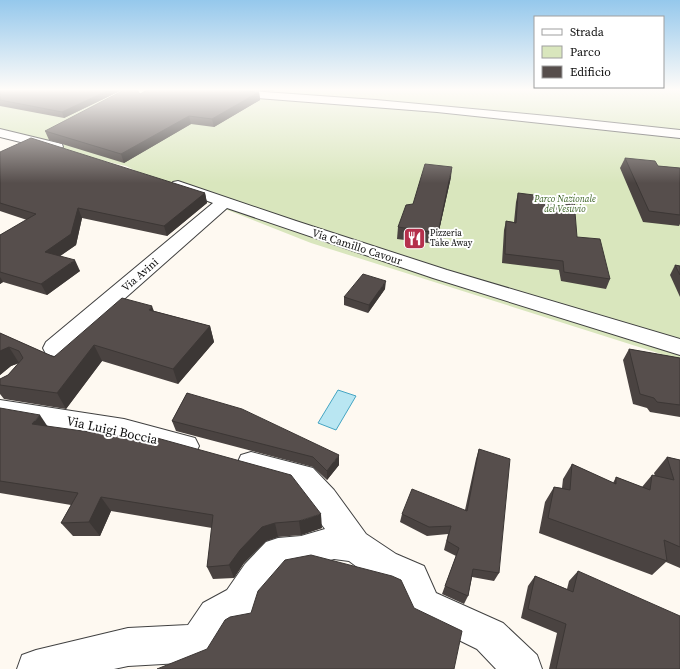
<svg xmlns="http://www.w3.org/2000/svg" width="680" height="669" font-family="'Source Serif 4',serif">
  <rect width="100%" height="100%" fill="#fef9f1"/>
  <polygon fill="#d9e6bd" points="0,90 680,90 680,360 311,243 162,184 126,166 0,137"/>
  <polygon fill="#b9e6f2" stroke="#45a5c3" points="338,390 356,396 336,430 318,423"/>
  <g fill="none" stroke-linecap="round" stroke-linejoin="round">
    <defs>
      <g id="minor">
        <polygon points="188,90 235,90 376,100 558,117 680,130 680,138 437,112 193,93"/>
        <polygon points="0,129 62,144 63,147 57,151 0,137"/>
        <polygon points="178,181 296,221 447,270 680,339 680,355 433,278 227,208 62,354 54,356 46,354 43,348 46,342 213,203 173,188 171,185 173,182"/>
        <polygon points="0,400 124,419 195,438 199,446 195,454 185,458 124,441 0,420"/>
        <polygon points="251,452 313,468 334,490 366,534 396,554 424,566 436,593 503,623 537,655 542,669 496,669 477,649 412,617 400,590 372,578 349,561 334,559 301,568 286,570 269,588 251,614 229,629 211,656 198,662 128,666 114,669 17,669 22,655 36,650 128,628 188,625 203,603 227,590 245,564 266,542 278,538 301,536 325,529 294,488 241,473 237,464 241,455"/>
      </g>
    </defs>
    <use href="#minor" stroke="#414141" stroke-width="2"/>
    <use href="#minor" fill="#fff" fill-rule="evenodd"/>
  </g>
  <g fill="#4a4341">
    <polygon points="0,90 122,90 64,118 0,106"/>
    <polygon points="248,90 276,90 273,91"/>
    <polygon points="259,92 260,100 214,127 191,124 124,163 49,140 45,131 140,94"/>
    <polygon points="0,152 205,193 207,203 167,236 82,218 76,245 60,256 80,271 47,295 3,282 0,284 0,235 27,220 0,211"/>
    <polygon points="625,158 658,166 680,168 680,224 679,226 643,222 620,168"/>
    <polygon points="451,177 436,244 397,239 398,227 413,204"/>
    <polygon points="518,193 577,237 610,279 606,289 561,281 559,270 502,263 504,230 506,221 514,222 516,202"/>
    <polygon points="675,265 680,266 680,297 670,275"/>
    <polygon points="385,289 368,313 344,305 344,297"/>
    <polygon points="154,311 210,326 214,342 178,384 102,361 66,409 4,399 0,394 0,379 8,375 19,363 11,366 0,375 0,333 54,357"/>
    <polygon points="629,349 680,358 680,417 650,412 647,408 633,404 623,360"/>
    <polygon points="187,393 339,465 327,480 313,467 176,431 172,421"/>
    <polygon points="0,408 48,426 322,528 301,535 278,537 266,541 244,563 234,578 213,579 207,567 212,528 111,511 100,536 73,536 61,523 71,505 0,493"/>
    <polygon points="479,449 499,573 494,581 472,577 468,596 464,604 442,594 456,556 444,550 448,534 427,536 400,522 402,514 465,510 476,459"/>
    <polygon points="667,457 680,460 680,568 666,562 652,575 539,533 545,502 554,487 562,488 563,479 572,464 613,483 616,477 642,487 652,475 655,476 654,473"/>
    <polygon points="578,571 680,669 549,669 557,633 521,618 528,586 535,576 567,589 569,581"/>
  </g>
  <g fill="#3c3735">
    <polygon points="109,90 122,90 64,118 62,112"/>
    <polygon points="259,92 260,100 214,127 212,119"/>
    <polygon points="189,116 191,124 124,163 121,154"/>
    <polygon points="452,167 451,177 436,244 438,233"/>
    <polygon points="205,193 207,203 167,236 164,226"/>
    <polygon points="78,208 82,218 76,245 50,263 45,252"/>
    <polygon points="75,260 80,271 47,295 41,284"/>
    <polygon points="0,277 3,282 0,284"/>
    <polygon points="386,281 385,289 368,313 369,305"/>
    <polygon points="152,306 158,322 149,310"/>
    <polygon points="210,326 214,342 178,384 173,369"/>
    <polygon points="94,345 102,361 66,409 57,393"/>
    <polygon points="9,347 19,363 11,366 0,375 0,351"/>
    <polygon points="40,415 50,430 32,424"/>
    <polygon points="339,455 339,465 327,480 327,471"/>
    <polygon points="101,497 111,511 100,536 89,522"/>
    <polygon points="321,514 322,528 301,535 299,521"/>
    <polygon points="275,523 278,537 266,541 244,563 234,578 229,565 240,550 262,527"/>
  </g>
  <g fill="#564e4c" stroke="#3c3735">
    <polygon points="0,90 109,90 62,112 0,100"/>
    <polygon points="124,90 137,90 140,94 147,90 231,90 259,92 212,119 189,116 121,154 45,131"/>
    <polygon points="31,138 205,193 164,226 78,208 71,234 45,252 75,260 41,284 0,272 0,235 36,214 0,203 0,152"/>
    <polygon points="625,158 655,161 658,166 680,168 680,215 649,211"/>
    <polygon points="425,164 452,167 438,233 398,227 406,205 413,204"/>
    <polygon points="518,193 574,200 577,237 600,239 610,279 564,272 563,261 505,254 506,221 516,223"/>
    <polygon points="675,265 680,266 680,275"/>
    <polygon points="363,274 386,281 369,305 344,297"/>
    <polygon points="122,298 152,306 149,310 210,326 173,369 94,345 57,393 0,385 0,379 8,375 23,358 19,351 9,347 0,351 0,333 54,357"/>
    <polygon points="629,349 680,358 680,405 657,402 654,398 640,394"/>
    <polygon points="187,393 242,409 339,455 327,471 313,457 172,421"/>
    <polygon points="0,408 40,415 32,424 155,441 157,438 291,475 321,514 299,521 275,523 262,527 240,550 229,565 207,567 213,515 101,497 89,522 61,523 78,493 0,481"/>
    <polygon points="479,449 510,459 499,573 473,569 468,596 445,586 459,548 447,541 451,526 429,527 402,514 412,489 467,511"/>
    <polygon points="667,457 680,460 680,547 664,540 667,561 548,518 554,487 570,490 572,464 616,484 616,477 650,490 652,475 674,480"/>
    <polygon points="311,555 392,576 401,580 414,608 462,631 454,669 157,669 207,649 225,620 230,617 251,613 258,591 285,560"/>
    <polygon points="578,571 680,616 680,669 556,669 566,624 528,609 535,576 573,592"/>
  </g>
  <linearGradient id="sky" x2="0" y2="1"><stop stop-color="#95c8ec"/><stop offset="0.49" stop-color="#fffcf9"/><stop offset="1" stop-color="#fffcf9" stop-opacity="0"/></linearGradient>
  <rect width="680" height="183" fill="url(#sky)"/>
  <defs>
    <symbol id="restaurant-square" viewBox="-11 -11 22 22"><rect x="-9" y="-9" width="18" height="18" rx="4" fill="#b5304c" stroke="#fff"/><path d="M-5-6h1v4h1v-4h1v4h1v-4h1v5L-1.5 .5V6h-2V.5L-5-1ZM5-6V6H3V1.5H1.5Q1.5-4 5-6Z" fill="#fff"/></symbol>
  </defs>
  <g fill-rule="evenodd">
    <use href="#restaurant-square" x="402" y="226" width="25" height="25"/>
  </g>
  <g text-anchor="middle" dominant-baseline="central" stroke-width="4" stroke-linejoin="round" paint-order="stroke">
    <g font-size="9" font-style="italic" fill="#3a6223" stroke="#fff">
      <text x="565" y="199">Parco Nazionale<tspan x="565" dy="10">del Vesuvio</tspan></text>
    </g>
    <g font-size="9" fill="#0e0e0e" stroke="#fff" text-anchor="start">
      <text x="430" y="233">Pizzeria<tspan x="430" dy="10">Take Away</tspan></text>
    </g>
    <g font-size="11" fill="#0e0e0e" stroke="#fff">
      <text transform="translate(357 247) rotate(18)">Via Camillo Cavour</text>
      <text transform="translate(140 275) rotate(-41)">Via Avini</text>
    </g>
    <g font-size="13" fill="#0e0e0e" stroke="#fff">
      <text transform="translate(112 430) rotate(12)">Via Luigi Boccia</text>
    </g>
  </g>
  <rect x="534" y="16" width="130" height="72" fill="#ffffff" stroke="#9f9f9f"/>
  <rect x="542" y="29" width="20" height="6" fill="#ffffff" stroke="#9f9f9f"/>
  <text x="570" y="36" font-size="12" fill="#0e0e0e">Strada</text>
  <rect x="542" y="46" width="20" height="12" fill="#d9e6bd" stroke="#9f9f9f"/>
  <text x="570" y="56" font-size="12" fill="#0e0e0e">Parco</text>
  <rect x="542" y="66" width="20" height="12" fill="#564e4c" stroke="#9f9f9f"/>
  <text x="570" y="76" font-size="12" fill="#0e0e0e">Edificio</text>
</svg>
